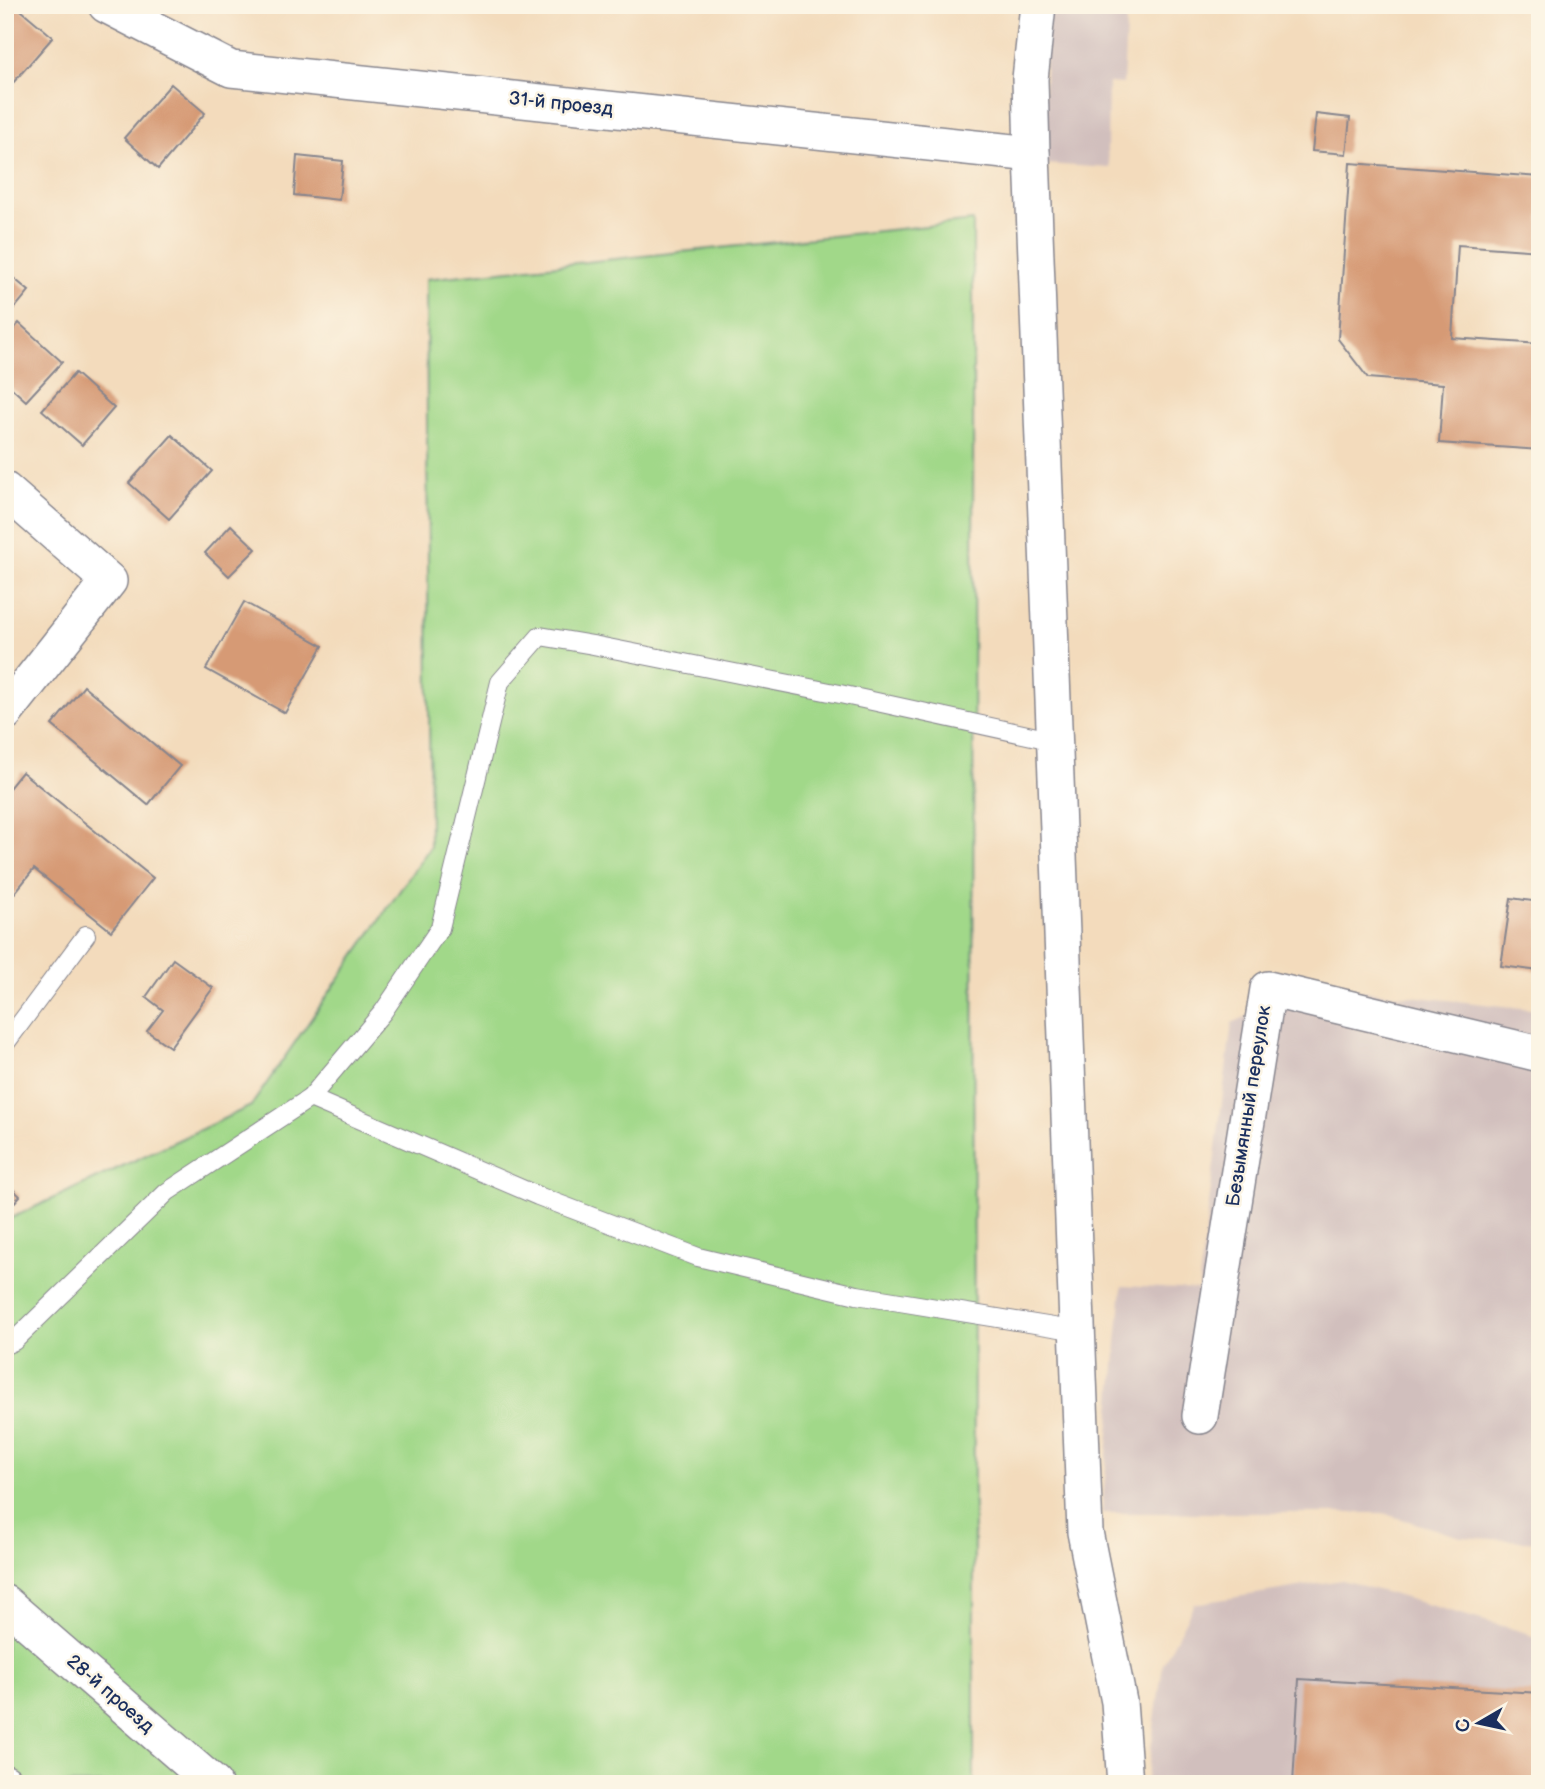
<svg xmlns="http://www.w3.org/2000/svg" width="1545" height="1789" font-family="'Balsamiq Sans',sans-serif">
  <rect width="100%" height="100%" fill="#fcf5e5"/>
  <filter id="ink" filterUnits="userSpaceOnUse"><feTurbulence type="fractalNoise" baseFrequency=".0143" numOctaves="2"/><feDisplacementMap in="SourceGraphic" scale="14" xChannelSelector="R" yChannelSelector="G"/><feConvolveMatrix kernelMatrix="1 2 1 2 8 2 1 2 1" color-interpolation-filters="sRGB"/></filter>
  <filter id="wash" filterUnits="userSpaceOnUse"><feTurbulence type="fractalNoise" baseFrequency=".00686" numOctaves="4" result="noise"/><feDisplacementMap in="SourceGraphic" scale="28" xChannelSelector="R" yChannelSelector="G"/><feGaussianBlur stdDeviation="1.57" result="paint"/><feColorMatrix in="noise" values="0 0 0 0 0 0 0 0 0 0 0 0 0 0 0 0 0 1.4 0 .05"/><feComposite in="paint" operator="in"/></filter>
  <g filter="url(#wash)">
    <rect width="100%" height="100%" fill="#f3dbbc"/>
    <g fill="#d1bfbd">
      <polygon points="1046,5 1127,5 1123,84 1108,83 1107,152 1110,168 1044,164"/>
      <polygon points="1316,986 1540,1010 1540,1542 1461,1537 1382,1513 1102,1513 1122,1286 1198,1290 1232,1023"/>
      <polygon points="1342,1580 1527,1633 1540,1643 1540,1784 1146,1784 1163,1664 1194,1604"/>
    </g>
    <polygon fill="#a1d889" stroke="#5e8474" stroke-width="2" points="973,221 974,1784 5,1784 5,1221 251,1106 430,847 426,279"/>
    <g id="blocks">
      <g fill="#d69a74">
        <polygon points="5,5 15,5 53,37 5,92"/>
        <polygon points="171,84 205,113 158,169 124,138"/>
        <polygon points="1316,114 1350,118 1346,154 1312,151"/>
        <polygon points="297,156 343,161 339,200 294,195"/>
        <polygon points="1350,163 1540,177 1540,251 1458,245 1452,338 1540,344 1540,450 1439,443 1443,384 1368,378 1338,339"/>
        <polygon points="5,271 29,291 5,320"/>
        <polygon points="19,323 62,362 26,401 5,382 5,339"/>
        <polygon points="75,373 114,408 82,445 42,410"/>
        <polygon points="172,435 212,471 169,519 129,483"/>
        <polygon points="231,525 256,549 229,576 205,553"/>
        <polygon points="244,602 323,646 285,713 206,669"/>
        <polygon points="84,686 180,766 148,805 52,725"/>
        <polygon points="22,772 153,878 111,931 34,869 5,905 5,793"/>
        <polygon points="1511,898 1540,902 1540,971 1501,966"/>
        <polygon points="173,959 213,988 170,1047 147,1031 163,1010 146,997"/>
        <polygon points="5,1182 20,1196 5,1213"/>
        <polygon points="1299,1679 1540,1693 1540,1784 1293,1784"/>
      </g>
    </g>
  </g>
  <g filter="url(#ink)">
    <use href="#blocks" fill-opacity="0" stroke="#87858d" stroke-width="2"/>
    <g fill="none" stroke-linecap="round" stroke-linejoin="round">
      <defs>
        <g id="lane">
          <polyline points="5,1044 86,935"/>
          <polyline points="310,1098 538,1196 698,1257 857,1295 1078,1331"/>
          <polyline points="5,1345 14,1341 167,1192 310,1098 383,1012 440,928 500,682 540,636 593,645 840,694 1055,741"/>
        </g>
        <g id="street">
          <polyline points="106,5 231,69 1032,154"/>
          <polyline points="1038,5 1030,79 1032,154 1085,1532 1119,1702 1125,1784"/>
          <polyline points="5,490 109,581 5,713"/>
          <polyline points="1200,1416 1268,989 1540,1054"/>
          <polyline points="5,1603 214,1784"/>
          <polyline points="5,1783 6,1784"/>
        </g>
      </defs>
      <use href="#lane" stroke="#87858d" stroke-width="20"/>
      <use href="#street" stroke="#87858d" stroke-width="38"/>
      <use href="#lane" stroke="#fff" stroke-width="18"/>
      <use href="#street" stroke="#fff" stroke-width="35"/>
    </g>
  </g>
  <g text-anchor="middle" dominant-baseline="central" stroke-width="5" stroke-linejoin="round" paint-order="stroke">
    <g font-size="19" fill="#1b2f5e" stroke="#fcf5e5">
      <text transform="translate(561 104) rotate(6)">31-й проезд</text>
      <text transform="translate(1249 1106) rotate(-81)">Безымянный переулок</text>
      <text transform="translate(110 1694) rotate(41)">28-й проезд</text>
    </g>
  </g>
  <rect width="1545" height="1789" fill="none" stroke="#fcf5e5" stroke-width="28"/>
  <g transform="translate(1479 1723) rotate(261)" stroke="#fcf5e5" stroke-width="5" paint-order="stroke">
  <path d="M0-5L12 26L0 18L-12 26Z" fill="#1b2f5e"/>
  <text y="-10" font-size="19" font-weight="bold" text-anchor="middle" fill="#1b2f5e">С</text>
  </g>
</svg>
